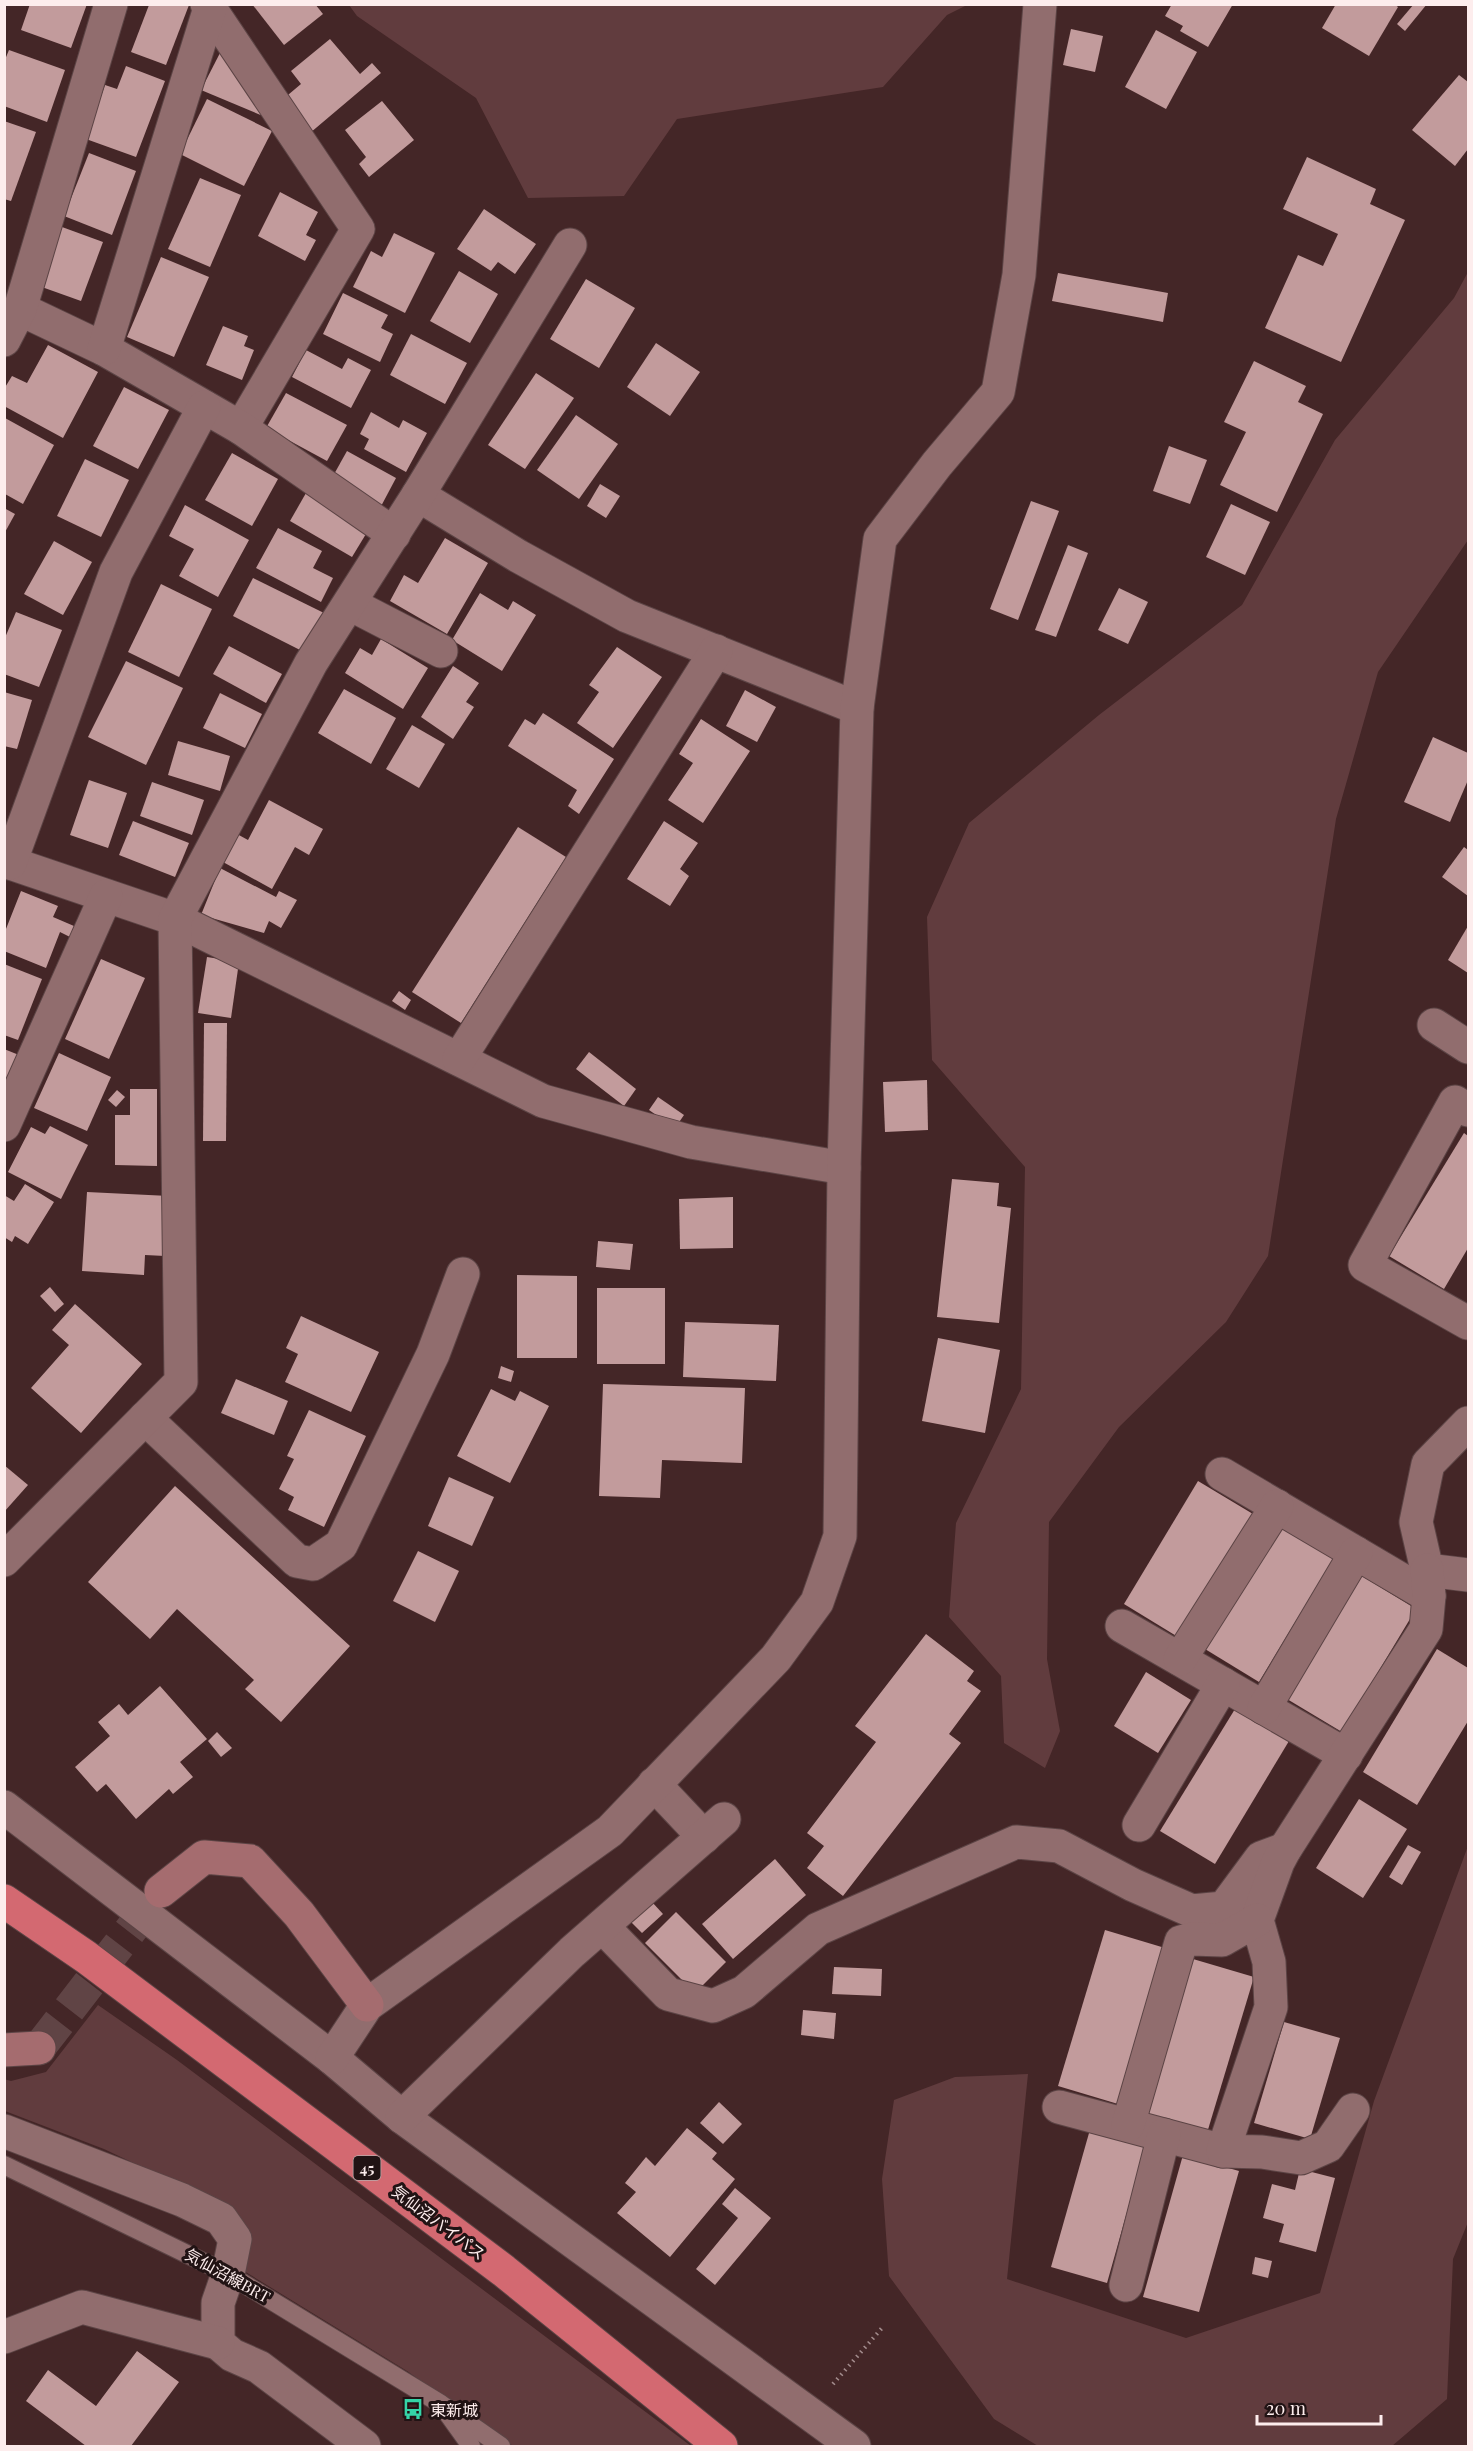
<svg xmlns="http://www.w3.org/2000/svg" width="1473" height="2451" font-family="'Playfair Display','Noto Sans JP',serif">
  <rect width="100%" height="100%" fill="#442627"/>
  <g fill="#613c3e">
    <polygon points="349,5 967,5 947,15 883,87 677,119 624,196 528,198 476,98 357,16"/>
    <polygon points="1468,272 1468,540 1378,672 1336,819 1268,1256 1226,1322 1119,1427 1049,1522 1047,1659 1060,1731 1045,1768 1004,1743 1001,1676 949,1617 956,1523 1021,1389 1025,1167 932,1060 927,917 969,823 1099,715 1242,605 1335,440 1454,298"/>
    <polygon points="1468,1846 1468,2222 1453,2259 1447,2399 1392,2446 1038,2446 994,2419 889,2276 882,2179 894,2100 955,2077 1028,2074 1007,2279 1186,2338 1320,2293 1374,2101"/>
    <polygon points="98,2005 177,2060 691,2446 513,2446 407,2371 244,2271 205,2197 104,2149 5,2111 4,2079 11,2081 46,2072"/>
  </g>
  <g fill="#c29b9c">
    <polygon points="30,4 87,4 71,48 21,30"/>
    <polygon points="252,4 315,4 323,14 284,45"/>
    <polygon points="1172,4 1233,4 1208,47 1180,31 1183,26 1165,16"/>
    <polygon points="1336,4 1394,4 1398,7 1369,56 1322,28"/>
    <polygon points="1414,4 1427,4 1405,31 1397,24"/>
    <polygon points="149,5 189,5 166,65 131,52"/>
    <polygon points="1071,29 1103,36 1095,72 1063,65"/>
    <polygon points="1156,30 1197,52 1166,109 1125,87"/>
    <polygon points="330,39 360,74 372,63 381,73 310,133 282,100 301,84 291,71"/>
    <polygon points="9,50 65,70 47,122 4,106 4,62"/>
    <polygon points="220,53 270,119 201,90"/>
    <polygon points="126,66 165,81 136,157 86,139 105,85 117,89"/>
    <polygon points="1459,75 1468,82 1468,149 1455,166 1412,130"/>
    <polygon points="207,99 272,131 244,186 180,154"/>
    <polygon points="382,101 414,140 369,177 359,164 366,157 345,130"/>
    <polygon points="4,121 36,132 11,201 4,199"/>
    <polygon points="89,153 136,171 112,235 64,216"/>
    <polygon points="1307,157 1376,189 1370,204 1405,220 1341,362 1265,328 1298,255 1323,266 1338,234 1283,209"/>
    <polygon points="200,178 241,195 210,267 168,249"/>
    <polygon points="280,192 318,212 306,235 316,240 305,261 258,236"/>
    <polygon points="484,209 536,244 515,274 498,262 491,271 457,249"/>
    <polygon points="62,227 103,242 81,301 39,286"/>
    <polygon points="394,233 435,253 405,313 353,287 371,251 382,257"/>
    <polygon points="161,257 209,277 174,357 127,337"/>
    <polygon points="459,271 498,294 470,343 430,321"/>
    <polygon points="1058,273 1168,293 1163,322 1052,301"/>
    <polygon points="586,279 635,308 599,368 550,339"/>
    <polygon points="343,293 388,315 381,328 393,334 380,362 323,334"/>
    <polygon points="223,326 248,336 244,346 254,350 242,380 206,365"/>
    <polygon points="411,334 467,363 445,404 390,375"/>
    <polygon points="656,343 700,372 670,416 627,387"/>
    <polygon points="48,345 98,372 63,438 4,406 4,389 12,376 27,383"/>
    <polygon points="306,350 342,369 348,358 371,370 351,408 292,377"/>
    <polygon points="1254,361 1306,386 1298,402 1323,414 1277,512 1220,485 1246,432 1224,422"/>
    <polygon points="536,373 574,398 525,469 488,445"/>
    <polygon points="124,387 169,410 138,469 93,446"/>
    <polygon points="286,393 347,425 327,461 266,428"/>
    <polygon points="371,412 399,428 403,420 427,433 406,472 364,449 369,439 360,434"/>
    <polygon points="576,415 618,444 579,499 537,470"/>
    <polygon points="5,418 54,445 23,504 5,494"/>
    <polygon points="1169,446 1207,460 1190,504 1153,491"/>
    <polygon points="347,451 396,478 379,510 333,476"/>
    <polygon points="232,453 278,479 252,526 205,500"/>
    <polygon points="85,459 129,480 101,537 57,516"/>
    <polygon points="600,484 620,496 606,518 587,506"/>
    <polygon points="306,493 369,529 352,557 290,521"/>
    <polygon points="1031,501 1059,511 1018,620 990,609"/>
    <polygon points="1231,504 1270,522 1245,575 1206,557"/>
    <polygon points="185,505 249,540 218,597 179,576 194,549 169,536"/>
    <polygon points="4,508 15,514 4,534"/>
    <polygon points="278,528 322,551 313,568 333,578 321,602 256,568"/>
    <polygon points="445,538 488,563 447,634 390,601 404,575 418,583"/>
    <polygon points="54,541 92,562 63,615 24,594"/>
    <polygon points="1068,545 1088,553 1056,637 1035,630"/>
    <polygon points="253,578 324,613 304,652 233,616"/>
    <polygon points="161,584 212,609 179,677 128,652"/>
    <polygon points="1119,588 1148,602 1128,644 1098,630"/>
    <polygon points="480,593 508,610 513,601 536,615 502,671 452,640"/>
    <polygon points="16,612 62,630 39,687 4,674 4,640"/>
    <polygon points="381,639 428,668 403,709 345,673 360,648 372,655"/>
    <polygon points="229,646 282,674 266,703 213,674"/>
    <polygon points="617,647 662,677 613,748 577,723 599,692 589,685"/>
    <polygon points="126,661 183,688 146,765 88,737"/>
    <polygon points="453,666 479,683 466,702 474,707 453,739 421,717"/>
    <polygon points="344,689 396,718 371,764 318,733"/>
    <polygon points="745,690 776,707 757,742 726,726"/>
    <polygon points="4,692 32,700 17,749 4,746"/>
    <polygon points="220,693 262,714 245,748 203,728"/>
    <polygon points="543,713 614,759 579,814 568,806 577,790 508,746 525,719 535,725"/>
    <polygon points="701,719 750,751 703,823 668,800 693,763 679,754"/>
    <polygon points="412,725 445,744 419,788 386,769"/>
    <polygon points="1433,737 1468,753 1468,780 1450,822 1404,802"/>
    <polygon points="178,741 230,756 220,791 168,775"/>
    <polygon points="89,780 127,793 108,848 70,835"/>
    <polygon points="152,782 204,800 192,835 140,816"/>
    <polygon points="269,800 323,829 309,855 295,847 272,889 223,862 237,834 248,840"/>
    <polygon points="133,821 189,843 175,877 119,855"/>
    <polygon points="664,821 698,843 680,869 689,876 670,906 627,879"/>
    <polygon points="518,827 566,857 461,1023 412,992"/>
    <polygon points="1464,847 1468,850 1468,896 1442,877"/>
    <polygon points="220,868 276,897 279,891 297,900 281,928 269,921 264,933 201,915"/>
    <polygon points="21,891 58,906 53,917 74,926 70,937 60,932 46,968 4,951 4,934"/>
    <polygon points="1468,926 1468,973 1448,960"/>
    <polygon points="207,957 239,962 231,1018 198,1013"/>
    <polygon points="101,959 145,978 109,1059 65,1039"/>
    <polygon points="4,964 42,979 18,1040 4,1035"/>
    <polygon points="399,991 411,1000 405,1010 392,1001"/>
    <polygon points="204,1023 227,1023 226,1141 203,1141"/>
    <polygon points="4,1049 19,1055 4,1091"/>
    <polygon points="589,1052 636,1089 624,1106 576,1069"/>
    <polygon points="59,1053 111,1077 87,1131 34,1108"/>
    <polygon points="927,1080 928,1130 885,1132 883,1082"/>
    <polygon points="130,1089 157,1089 157,1166 115,1165 115,1115 130,1115"/>
    <polygon points="117,1090 125,1097 116,1107 108,1100"/>
    <polygon points="658,1097 684,1115 675,1128 649,1110"/>
    <polygon points="50,1126 88,1145 61,1199 8,1172 31,1127 45,1134"/>
    <polygon points="1464,1133 1468,1136 1468,1248 1444,1289 1389,1256"/>
    <polygon points="952,1179 999,1183 997,1206 1011,1208 999,1323 937,1317"/>
    <polygon points="25,1184 54,1202 28,1244 15,1236 12,1242 4,1237 4,1195 14,1201"/>
    <polygon points="87,1192 169,1196 165,1256 145,1255 144,1275 82,1271"/>
    <polygon points="733,1197 733,1248 680,1249 679,1199"/>
    <polygon points="598,1241 633,1244 630,1270 596,1267"/>
    <polygon points="517,1275 577,1276 577,1358 517,1358"/>
    <polygon points="50,1287 64,1304 55,1312 40,1296"/>
    <rect x="597" y="1288" width="68" height="76"/>
    <polygon points="75,1304 142,1364 81,1433 31,1388 69,1345 52,1330"/>
    <polygon points="301,1316 379,1352 351,1412 285,1382 298,1354 286,1348"/>
    <polygon points="685,1322 779,1325 776,1381 683,1377"/>
    <polygon points="938,1338 1000,1350 985,1433 922,1421"/>
    <polygon points="501,1366 514,1371 511,1382 498,1378"/>
    <polygon points="236,1379 288,1401 274,1435 221,1413"/>
    <polygon points="603,1384 745,1388 742,1463 662,1460 660,1498 599,1496"/>
    <polygon points="491,1389 515,1401 520,1391 549,1406 510,1483 457,1456"/>
    <polygon points="309,1410 366,1436 324,1527 288,1510 294,1497 279,1489 294,1459 287,1456"/>
    <polygon points="4,1465 28,1485 4,1512"/>
    <polygon points="449,1477 494,1497 472,1546 428,1526"/>
    <polygon points="1198,1481 1253,1514 1178,1637 1124,1604"/>
    <polygon points="175,1486 350,1646 281,1722 245,1689 254,1680 177,1609 150,1639 88,1582"/>
    <polygon points="1279,1525 1334,1558 1259,1682 1205,1649"/>
    <polygon points="418,1551 459,1571 435,1622 393,1601"/>
    <polygon points="1362,1576 1416,1609 1342,1732 1287,1699"/>
    <polygon points="926,1634 974,1671 967,1681 981,1691 949,1734 961,1743 843,1896 807,1868 824,1846 807,1833 876,1742 855,1726"/>
    <polygon points="1437,1649 1468,1668 1468,1721 1417,1805 1363,1772"/>
    <polygon points="1146,1672 1191,1700 1158,1753 1114,1726"/>
    <polygon points="160,1686 207,1739 180,1762 193,1777 173,1794 169,1789 136,1819 106,1784 97,1792 75,1767 110,1736 98,1722 119,1704 128,1715"/>
    <polygon points="1235,1709 1289,1741 1215,1864 1160,1831"/>
    <polygon points="217,1732 232,1748 221,1757 208,1741"/>
    <polygon points="1359,1799 1407,1829 1363,1898 1316,1868"/>
    <polygon points="1408,1845 1421,1852 1402,1885 1389,1877"/>
    <polygon points="775,1859 806,1895 733,1959 702,1924"/>
    <polygon points="652,1902 663,1914 642,1933 631,1922"/>
    <polygon points="676,1912 726,1962 695,1993 645,1943"/>
    <polygon points="1105,1930 1165,1948 1118,2104 1058,2086"/>
    <polygon points="1193,1959 1254,1977 1207,2133 1146,2115"/>
    <polygon points="834,1967 882,1969 881,1996 832,1994"/>
    <polygon points="803,2010 836,2013 834,2039 801,2035"/>
    <polygon points="1284,2022 1340,2038 1310,2139 1254,2123"/>
    <polygon points="719,2102 742,2124 723,2144 700,2123"/>
    <polygon points="1091,2126 1147,2141 1107,2283 1051,2267"/>
    <polygon points="687,2128 717,2153 712,2159 735,2179 670,2257 617,2213 636,2192 625,2183 646,2157 655,2166"/>
    <polygon points="1183,2155 1239,2171 1199,2312 1143,2297"/>
    <polygon points="1300,2169 1335,2178 1316,2252 1279,2242 1284,2224 1263,2218 1272,2184 1295,2190"/>
    <polygon points="735,2188 771,2218 715,2285 696,2269 738,2218 722,2204"/>
    <polygon points="1255,2257 1272,2261 1268,2278 1252,2274"/>
    <polygon points="137,2351 179,2382 131,2446 86,2446 26,2401 48,2370 96,2406"/>
  </g>
  <g fill="none" stroke-linecap="round" stroke-linejoin="round">
    <polyline stroke="#604445" stroke-width="33" stroke-dasharray="33 16" stroke-linecap="butt" points="39,2048 160,1892"/>
    <defs>
      <g id="lane">
        <polyline points="4,2165 228,2274 441,2404 501,2446"/>
        <polyline points="448,2414 471,2446"/>
      </g>
      <g id="street">
        <polyline points="207,4 358,229 241,428"/>
        <polyline points="20,309 104,349 241,428 394,534"/>
        <polyline points="4,340 20,309 111,4"/>
        <polyline points="104,349 210,8"/>
        <polyline points="418,495 518,556 627,616 857,708"/>
        <polyline points="350,604 441,651"/>
        <polyline points="4,861 175,919 543,1101 691,1142 844,1168"/>
        <polyline points="10,863 116,572 204,407"/>
        <polyline points="1434,1025 1468,1047"/>
        <polyline points="459,1059 716,651"/>
        <polyline points="1468,1110 1455,1102 1365,1265 1468,1323"/>
        <polyline points="4,1125 106,896"/>
        <polyline points="145,1418 297,1561 313,1564 341,1545 433,1354 463,1274"/>
        <polyline points="1468,1423 1428,1464 1416,1522 1427,1570 1468,1575"/>
        <polyline points="1222,1474 1429,1596"/>
        <polyline points="4,1560 181,1382 175,919 311,663 418,495 570,245"/>
        <polyline points="1122,1626 1346,1755"/>
        <polyline points="1180,1659 1277,1506"/>
        <polyline points="1264,1708 1356,1553"/>
        <polyline points="654,1784 704,1837"/>
        <polyline points="4,1807 332,2058 402,2117 854,2446"/>
        <polyline points="1139,1825 1223,1684"/>
        <polyline points="602,1926 668,1994 713,2006 744,1992 818,1929 1016,1842 1059,1846 1133,1885 1192,1911 1224,1908 1261,1858 1285,1849"/>
        <polyline points="332,2058 367,2005 610,1831 776,1658 817,1602 840,1536 844,1168 857,708 880,539 937,464 998,392 1019,275 1040,4"/>
        <polyline points="1059,2107 1223,2151"/>
        <polyline points="1353,2110 1328,2146 1301,2158 1262,2152 1223,2151 1271,2007 1269,1962 1257,1920 1278,1862 1285,1849 1426,1629 1429,1596 1427,1570"/>
        <polyline points="402,2117 572,1952 724,1819"/>
        <polyline points="1128,2125 1181,1942 1192,1939 1222,1940 1257,1920"/>
        <polyline points="4,2131 182,2200 221,2219 235,2239 228,2274 218,2303 218,2343 232,2355 259,2367 364,2446"/>
        <polyline points="1126,2285 1164,2135"/>
        <polyline points="4,2337 82,2307 218,2343"/>
      </g>
      <g id="secondary">
        <polyline points="161,1891 204,1857 250,1861 299,1914 367,2005"/>
        <polyline points="4,2050 39,2048"/>
      </g>
      <polyline id="highway" points="4,1901 86,1957 504,2271 721,2446"/>
    </defs>
    <use href="#lane" stroke="#5c4445" stroke-width="20"/>
    <use href="#street" stroke="#5c4445" stroke-width="35"/>
    <use href="#secondary" stroke="#5c4445" stroke-width="35"/>
    <use href="#highway" stroke="#5c4445" stroke-width="35"/>
    <polyline stroke="#a38c8d" stroke-width="4" stroke-dasharray="1.5 4.5" stroke-linecap="butt" points="833,2384 882,2328"/>
    <use href="#lane" stroke="#916d6e" stroke-width="18"/>
    <use href="#street" stroke="#916d6e" stroke-width="33"/>
    <use href="#secondary" stroke="#a56c6f" stroke-width="33"/>
    <use href="#highway" stroke="#d36971" stroke-width="33"/>
  </g>
  <defs>
    <symbol id="bus-bare" viewBox="-9 -9 18 18"><path d="M-5-6H5V4H4V6H2V4H-2V6H-4V4H-5ZM-3.5-4V0h7V-4ZM-3.5 1.2v1.5H-2V1.2ZM2 1.2v1.5H3.5V1.2Z" fill="#35d4a7" stroke="#211314" stroke-width="2.5" paint-order="stroke"/></symbol>
  </defs>
  <g fill-rule="evenodd">
    <use href="#bus-bare" x="398" y="2394" width="30" height="30"/>
  </g>
  <g text-anchor="middle" dominant-baseline="central" stroke-width="6" stroke-linejoin="round" paint-order="stroke">
    <rect fill="#211314" stroke="#bbacac" stroke-width="1.5" x="353.5" y="2156" width="27" height="24" rx="4.5"/>
    <g font-size="15" font-weight="bold" fill="#fdeded">
      <text x="367" y="2168">45</text>
    </g>
    <g font-size="16" fill="#fdeded" stroke="#211314">
      <text transform="translate(439 2222) rotate(37)">気仙沼バイパス</text>
      <text transform="translate(228 2275) rotate(29)">気仙沼線BRT</text>
    </g>
    <g font-size="16" fill="#fdeded" stroke="#211314" text-anchor="start">
      <text x="430" y="2409">東新城</text>
    </g>
  </g>
  <rect width="1473" height="2451" fill="none" stroke="#fdeded" stroke-width="12"/>
  <path d="M1257 2415v9h124v-9" fill="none" stroke="#fdeded" stroke-width="3"/>
  <text x="1266" y="2415" font-size="18" fill="#fdeded" stroke="#211314" stroke-width="4.5" paint-order="stroke">20 m</text>
</svg>
